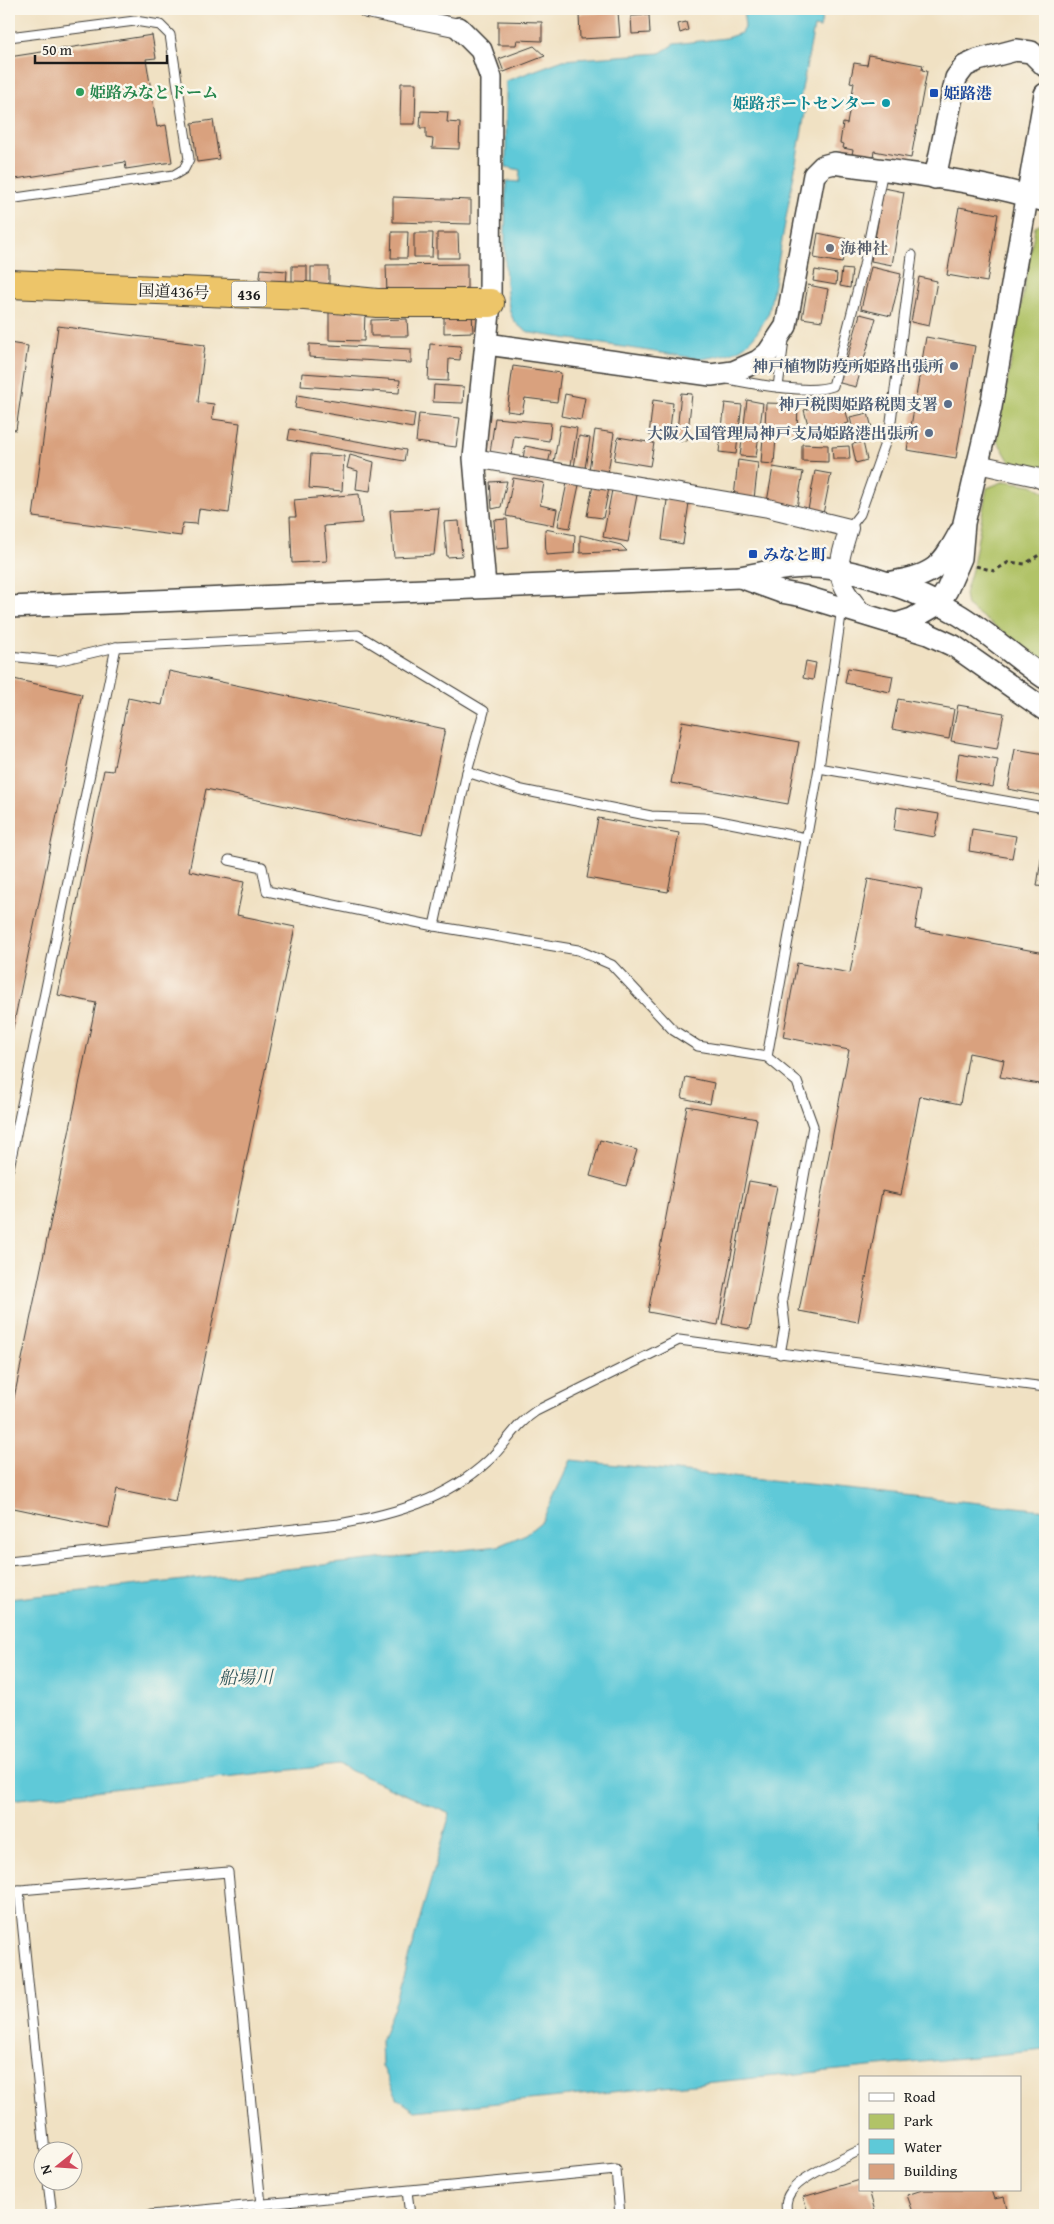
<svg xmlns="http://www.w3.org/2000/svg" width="1054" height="2224" font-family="'Gentium Book Plus','Noto Serif JP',serif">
  <rect width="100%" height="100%" fill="#fbf7ec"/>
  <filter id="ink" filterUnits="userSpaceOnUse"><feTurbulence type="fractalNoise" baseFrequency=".02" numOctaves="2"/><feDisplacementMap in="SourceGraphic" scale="10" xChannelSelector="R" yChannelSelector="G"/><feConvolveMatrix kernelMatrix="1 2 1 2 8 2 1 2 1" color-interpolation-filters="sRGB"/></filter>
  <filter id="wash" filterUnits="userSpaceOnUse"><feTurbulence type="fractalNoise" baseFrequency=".0096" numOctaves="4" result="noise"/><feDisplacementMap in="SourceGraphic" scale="20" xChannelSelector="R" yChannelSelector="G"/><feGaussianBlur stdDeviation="1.12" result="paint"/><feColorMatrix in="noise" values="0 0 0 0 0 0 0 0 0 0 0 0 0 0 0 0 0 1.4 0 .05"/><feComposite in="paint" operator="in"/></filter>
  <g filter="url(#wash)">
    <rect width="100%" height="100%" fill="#f0e1c3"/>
    <g fill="#b1c367" stroke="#667042">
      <polygon points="1045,220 1045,470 1010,462 997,440 1035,227"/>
      <polygon points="1005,481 1032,485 1045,492 1045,662 967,606 965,594 973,566 987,488"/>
    </g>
    <g fill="#5ec9d8" stroke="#3d727a">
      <path d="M740,9h177l-94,5 -3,14 -6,-1 -14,72 7,3 -38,210c-19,37 -28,41 -68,47l-170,-26c-8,-4 -14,-7 -18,-14 -12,-21 -7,-110 -7,-138l13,1 1,-12 -14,-3v-86l57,-21 97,-7 14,-9 52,-6 15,-5 4,-7 -2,-15z"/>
      <polygon points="571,1460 1045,1510 1045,2050 415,2111 398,2099 382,2066 381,2041 396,2001 450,1814 338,1765 9,1800 9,1599 498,1546 526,1534 542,1521"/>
    </g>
    <g id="blocks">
      <g fill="#d9a17e">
        <polygon points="618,12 620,37 580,39 579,14"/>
        <polygon points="649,15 650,33 632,34 631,16"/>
        <polygon points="498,21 542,22 542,41 517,40 516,45 498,45"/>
        <polygon points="686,22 688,30 680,33 678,24"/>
        <polygon points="152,35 156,58 146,59 157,127 166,125 172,162 126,169 125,162 9,180 9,57"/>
        <polygon points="534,46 545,56 504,72 499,59"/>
        <polygon points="869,55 923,65 922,70 927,71 911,158 874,151 873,158 852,154 853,150 843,148 844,144 840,143 843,123 847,124 854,83 850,82 854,63 867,65"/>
        <polygon points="401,83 416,83 415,124 400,124"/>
        <polygon points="421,111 448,112 447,122 460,123 459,149 432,148 433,139 426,138 426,128 420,128"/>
        <polygon points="213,120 219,159 197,162 192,123"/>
        <polygon points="884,188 904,192 892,265 871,261"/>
        <polygon points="393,197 471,200 471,224 393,222"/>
        <polygon points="959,207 998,214 987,282 947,275"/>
        <polygon points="392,232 408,232 407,258 391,258"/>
        <polygon points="414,233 433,233 432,257 414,257"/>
        <polygon points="437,233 458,233 459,258 437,258"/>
        <polygon points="818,233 846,239 842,263 814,258"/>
        <polygon points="467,264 467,293 387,294 386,265"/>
        <polygon points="292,266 307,266 307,286 292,285"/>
        <rect x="311" y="267" width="18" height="19"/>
        <polygon points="871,267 901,274 891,316 861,309"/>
        <polygon points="261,269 287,271 286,286 259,285"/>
        <polygon points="842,269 852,270 850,288 840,286"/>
        <polygon points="815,270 837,274 836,285 813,281"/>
        <polygon points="919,277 937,281 929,326 911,322"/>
        <polygon points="808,285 828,289 822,321 802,318"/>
        <polygon points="329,311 365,312 364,341 329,340"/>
        <polygon points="472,313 473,332 444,333 444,314"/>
        <polygon points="860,314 876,318 856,387 840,383"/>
        <polygon points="407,319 408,336 371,336 371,320"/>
        <polygon points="58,326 205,345 198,402 214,404 212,419 240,423 229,513 199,509 197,524 183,523 181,536 33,517"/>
        <polygon points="926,337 975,346 956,458 907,450"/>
        <polygon points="9,343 28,346 16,430 9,429"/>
        <polygon points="309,344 411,349 411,363 309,357"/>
        <polygon points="430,344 461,346 460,360 449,359 448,381 428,380"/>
        <polygon points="513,366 561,373 557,402 525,398 522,413 507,411"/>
        <polygon points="302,373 400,380 399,393 301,386"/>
        <polygon points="434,385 464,387 463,403 433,402"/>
        <polygon points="681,393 692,394 687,441 676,440"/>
        <polygon points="565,394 585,398 581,420 561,416"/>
        <polygon points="297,395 415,414 413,428 295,408"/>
        <polygon points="653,400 673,403 669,437 649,435"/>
        <polygon points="747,400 763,403 756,457 740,456"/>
        <polygon points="843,400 849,423 844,424 847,433 821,439 819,430 810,432 804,410"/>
        <polygon points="725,403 742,405 736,454 719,452"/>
        <polygon points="766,403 798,404 797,430 765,429"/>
        <polygon points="868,413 874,436 855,440 850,417"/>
        <polygon points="419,414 460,418 456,447 416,442"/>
        <polygon points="495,418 551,423 549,441 514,436 511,456 490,453"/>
        <polygon points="560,425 577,428 571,465 554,462"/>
        <polygon points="290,429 406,450 404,461 288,440"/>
        <polygon points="595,430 614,433 608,473 589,470"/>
        <polygon points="579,436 590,438 585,468 574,467"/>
        <polygon points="618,437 654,443 650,466 614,460"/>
        <polygon points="763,437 776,437 774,464 761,463"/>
        <polygon points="863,442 867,460 856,463 852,444"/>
        <polygon points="802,444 828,445 828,462 802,461"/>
        <polygon points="525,446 551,451 548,464 523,459"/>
        <polygon points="849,446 850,459 833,459 832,447"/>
        <polygon points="311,454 344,456 342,491 309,488"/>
        <polygon points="350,455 374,462 370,491 356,489 358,471 347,468"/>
        <polygon points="738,460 758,463 754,499 734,497"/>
        <polygon points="773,467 803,472 797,508 767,502"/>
        <polygon points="815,471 831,474 823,514 808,510"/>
        <polygon points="513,478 544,483 540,505 557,509 554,525 506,516"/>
        <polygon points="507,481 501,507 492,509 490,482"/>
        <polygon points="567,483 579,485 570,528 558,526"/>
        <polygon points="593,485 609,488 603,518 587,516"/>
        <polygon points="612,490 637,495 628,542 603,537"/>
        <polygon points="359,494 362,523 324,526 327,561 292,563 290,517 296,517 294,500"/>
        <polygon points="667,500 689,503 683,544 662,540"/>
        <polygon points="439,508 434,555 394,557 390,510"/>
        <polygon points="507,519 509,548 496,549 494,520"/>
        <polygon points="459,521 462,556 447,557 444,522"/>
        <polygon points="545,529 575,535 574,553 546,555"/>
        <polygon points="580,535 621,545 627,551 580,553"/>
        <polygon points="806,661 816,663 813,680 803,678"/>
        <polygon points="848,668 893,676 890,692 845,683"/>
        <polygon points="169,671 445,729 422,835 206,789 189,871 244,882 237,915 295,927 175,1501 117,1489 109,1528 9,1507 9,1422 96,1003 58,995 104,770 113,771 128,698 162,705"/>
        <polygon points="9,678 82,694 10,1042 9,1042"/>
        <polygon points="898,699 954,709 949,739 892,729"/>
        <polygon points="958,705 1004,713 997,749 951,741"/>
        <polygon points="682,721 799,742 788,804 671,783"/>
        <polygon points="1015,749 1045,754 1045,796 1008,789"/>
        <polygon points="959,753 998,760 993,787 955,780"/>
        <polygon points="897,807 939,814 935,837 894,830"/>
        <polygon points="598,818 679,833 668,892 587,878"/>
        <polygon points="972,829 1016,836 1012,858 969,851"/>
        <polygon points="1044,840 1045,840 1045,887 1037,886"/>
        <polygon points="868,879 922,889 915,929 1045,953 1045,1085 1000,1077 1004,1060 969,1053 960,1104 920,1096 901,1195 882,1191 858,1322 799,1311 849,1050 783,1037 797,963 850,973"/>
        <polygon points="686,1077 714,1083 710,1104 682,1098"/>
        <polygon points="687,1106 757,1119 718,1325 648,1312"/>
        <polygon points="600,1140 637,1150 626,1186 590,1176"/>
        <polygon points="749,1181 777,1186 750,1329 722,1324"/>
        <polygon points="860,2180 860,2190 869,2190 876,2215 809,2215 803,2197"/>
        <polygon points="922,2190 991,2190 994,2199 1004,2197 1009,2215 914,2215 907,2195"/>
      </g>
    </g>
  </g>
  <g filter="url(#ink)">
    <use href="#blocks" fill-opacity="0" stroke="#3c3a35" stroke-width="1"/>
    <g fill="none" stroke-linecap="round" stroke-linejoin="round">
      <defs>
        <g id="service">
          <polyline points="9,37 135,21 160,25 170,35 189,159 184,169 174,175 9,199"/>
          <path d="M728,379c25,5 82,16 105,7l31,-121 19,-95"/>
          <polyline points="778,387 784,340"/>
          <polyline points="849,528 860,514 890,429 912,255"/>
          <polyline points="9,656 57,661 116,647 358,635 484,711 467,772 434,926"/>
          <polyline points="819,768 1045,808"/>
          <polyline points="467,772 522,790 651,816 705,818 806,838"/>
          <polyline points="229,860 262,867 267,891 434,926 578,950 612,965 673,1030 698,1046 767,1057 797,1082 813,1126 782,1300 785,1326 780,1354"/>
          <polyline points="767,1057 819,768 842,608"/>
          <polyline points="9,1168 116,647"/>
          <path d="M9,1561l330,-37c56,-10 107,-24 150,-64 17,-16 27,-36 47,-49l143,-71 366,47"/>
          <polyline points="19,1890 45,2152"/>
          <polyline points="9,1891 228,1872 262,2215"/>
          <polyline points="48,2182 52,2215"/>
          <polyline points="407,2191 410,2215"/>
          <polyline points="151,2215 616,2170 620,2215"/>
          <path d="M787,2215c-1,-8 -2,-15 3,-22 10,-17 52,-33 70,-43"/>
        </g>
        <g id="minor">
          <polyline points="367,9 459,28"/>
          <path d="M474,458l294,50 81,20c-13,43 -17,50 15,86"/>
          <polyline points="978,464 1036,477 1045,481"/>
        </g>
        <g id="tertiary">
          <polyline points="459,28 481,50 491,78 490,303 474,458 485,586"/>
          <polyline points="935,178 956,78 965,66 978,60 1016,50 1031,52 1045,66"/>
          <path d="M487,344l224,31 22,-3 25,-11 10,-8 18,-27 28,-151 9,-9 11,-3c69,10 145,17 211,38"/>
          <polyline points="740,577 781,592 803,596 928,634 954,646 1045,710"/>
          <path d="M886,583c44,-7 53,-11 74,-51"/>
          <path d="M9,607l731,-30c24,-5 47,-10 71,-10 41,0 109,25 145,46 31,18 59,45 89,65"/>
          <polyline points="896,624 912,619 938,604 947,590 961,558 964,523 991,407 1045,94"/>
        </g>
        <polyline id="trunk" points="9,284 305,296 377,303 490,303"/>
      </defs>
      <use href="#service" stroke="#3c3a35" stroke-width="11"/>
      <use href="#minor" stroke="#3c3a35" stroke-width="20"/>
      <use href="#tertiary" stroke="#3c3a35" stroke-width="24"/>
      <use href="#trunk" stroke="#3c3a35" stroke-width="30"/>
      <polyline stroke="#3c3a35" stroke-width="3" stroke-dasharray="4 4" stroke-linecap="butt" points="976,566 994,571 1009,562 1025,564 1045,551"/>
      <use href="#service" stroke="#fff" stroke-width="9"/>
      <use href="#minor" stroke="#fff" stroke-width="18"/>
      <use href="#tertiary" stroke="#fff" stroke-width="21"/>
      <use href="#trunk" stroke="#edc569" stroke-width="28"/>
    </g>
  </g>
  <circle fill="#2e9e5b" stroke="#fbf7ec" stroke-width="2" cx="80" cy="92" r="5"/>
  <g fill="#1a4fb4" stroke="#fbf7ec" stroke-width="2">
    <rect x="929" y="88" width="10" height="10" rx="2.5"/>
    <rect x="748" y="549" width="10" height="10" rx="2.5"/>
  </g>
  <circle fill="#0f9aa8" stroke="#fbf7ec" stroke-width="2" cx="886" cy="103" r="5"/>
  <circle fill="#6b7280" stroke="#fbf7ec" stroke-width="2" cx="830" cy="248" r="5"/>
  <g fill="#5c6f8a" stroke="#fbf7ec" stroke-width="2">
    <circle cx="954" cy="366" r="5"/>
    <circle cx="948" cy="404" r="5"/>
    <circle cx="929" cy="433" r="5"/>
  </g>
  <g text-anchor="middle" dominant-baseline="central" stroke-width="5" stroke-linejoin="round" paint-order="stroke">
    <rect fill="#fbf7ec" stroke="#5f5e5a" stroke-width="1" x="231.5" y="281.5" width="35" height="25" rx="4"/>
    <g font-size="15" font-weight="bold" fill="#1c1c1c">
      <text x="249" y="294">436</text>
    </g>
    <g font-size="16" font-weight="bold" fill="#27864d" stroke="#fbf7ec" text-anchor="start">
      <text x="90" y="92">姫路みなとドーム</text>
    </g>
    <g font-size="16" font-weight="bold" fill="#164399" stroke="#fbf7ec" text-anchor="start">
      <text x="944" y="93">姫路港</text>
      <text x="763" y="554">みなと町</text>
    </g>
    <g font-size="16" font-weight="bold" fill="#0d838f" stroke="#fbf7ec" text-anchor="end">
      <text x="876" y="103">姫路ポートセンター</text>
    </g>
    <g font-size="16" font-weight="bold" fill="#5b616d" stroke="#fbf7ec" text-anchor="start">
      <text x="840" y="248">海神社</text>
    </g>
    <g font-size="16" fill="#1c1c1c" stroke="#fbf7ec">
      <text transform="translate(174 291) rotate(2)">国道436号</text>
    </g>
    <g font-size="16" font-weight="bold" fill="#4e5e75" stroke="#fbf7ec" text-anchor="end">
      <text x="944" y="366">神戸植物防疫所姫路出張所</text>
      <text x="938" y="404">神戸税関姫路税関支署</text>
      <text x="919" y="433">大阪入国管理局神戸支局姫路港出張所</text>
    </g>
    <g font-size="18" font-style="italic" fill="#33595e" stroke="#fbf7ec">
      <text transform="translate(246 1677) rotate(-1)">船場川</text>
    </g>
  </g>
  <rect width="1054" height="2224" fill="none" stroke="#fbf7ec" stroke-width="30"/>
  <rect x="859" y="2076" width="162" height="115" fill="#fbf7ec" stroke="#a29f99"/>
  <rect x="869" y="2093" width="25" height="8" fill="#ffffff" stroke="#a29f99"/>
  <text x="904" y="2102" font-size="15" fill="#1c1c1c">Road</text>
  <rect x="869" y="2114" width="25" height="15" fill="#b1c367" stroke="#a29f99"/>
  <text x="904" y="2126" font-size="15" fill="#1c1c1c">Park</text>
  <rect x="869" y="2139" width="25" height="15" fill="#5ec9d8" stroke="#a29f99"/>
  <text x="904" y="2152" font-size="15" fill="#1c1c1c">Water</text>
  <rect x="869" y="2164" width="25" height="15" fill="#d9a17e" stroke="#a29f99"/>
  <text x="904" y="2176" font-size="15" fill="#1c1c1c">Building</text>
  <g transform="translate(58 2166) rotate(253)"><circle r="24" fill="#fbf7ec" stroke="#a29f99"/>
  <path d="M0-4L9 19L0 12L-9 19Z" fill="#d1495b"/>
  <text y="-8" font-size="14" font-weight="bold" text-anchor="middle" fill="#1c1c1c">N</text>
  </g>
  <path d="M35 55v8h132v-8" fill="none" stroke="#1c1c1c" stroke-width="2.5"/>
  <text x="42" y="55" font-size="15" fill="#1c1c1c" stroke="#fbf7ec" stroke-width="4" paint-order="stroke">50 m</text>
</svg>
